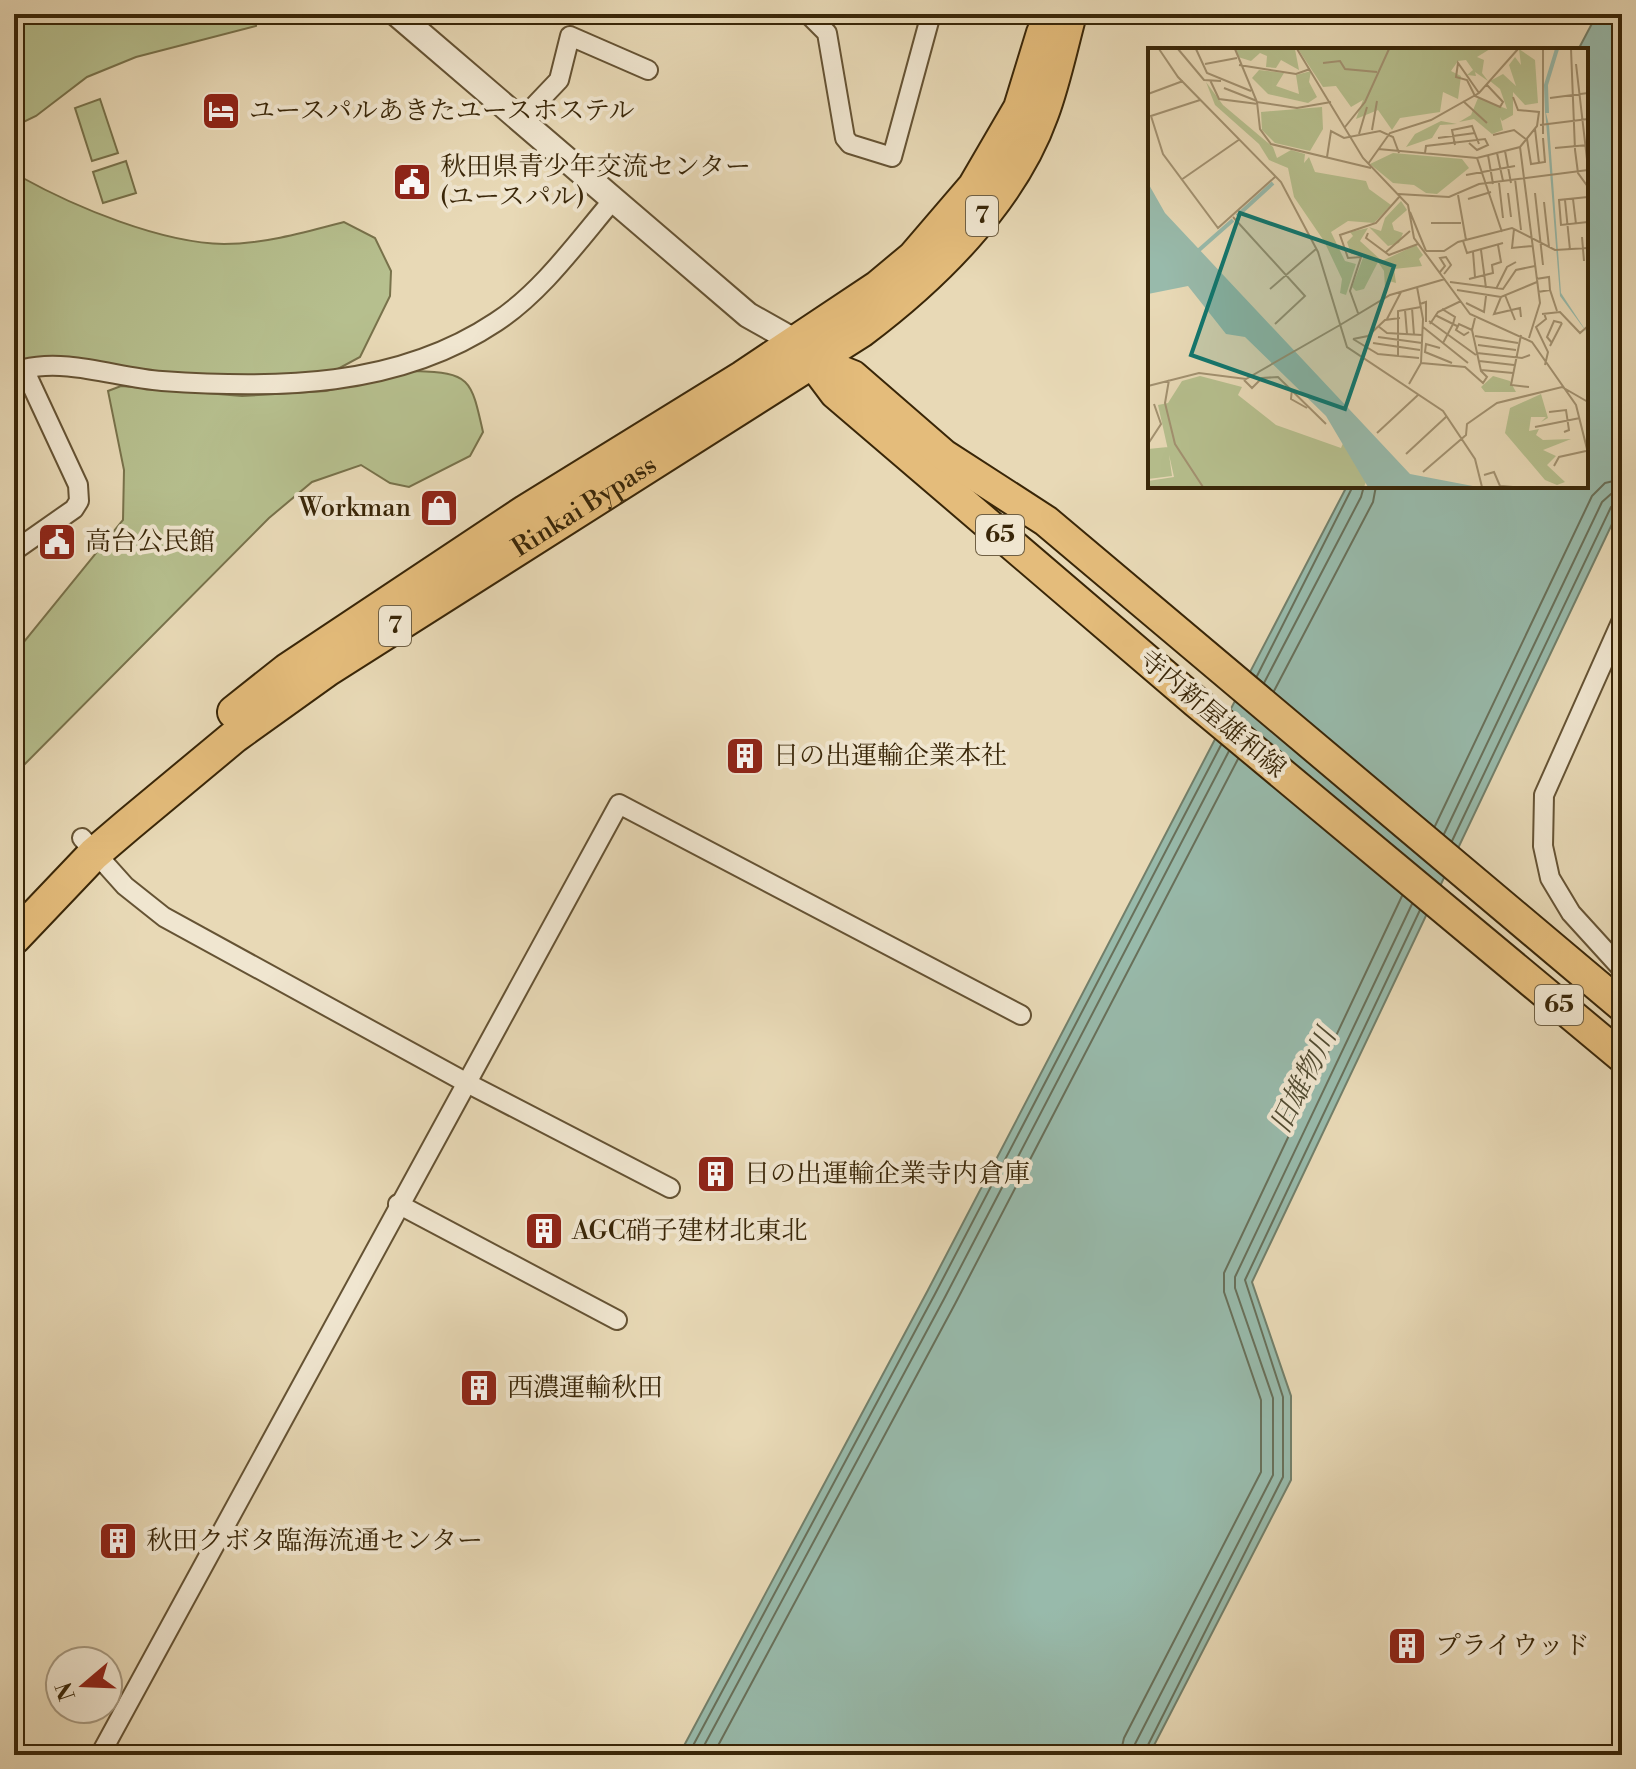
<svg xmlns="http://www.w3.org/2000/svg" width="1636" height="1769" font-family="'Libre Bodoni','Noto Serif JP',serif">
  <rect width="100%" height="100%" fill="#e8d9b6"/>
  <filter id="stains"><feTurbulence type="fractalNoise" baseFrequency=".0025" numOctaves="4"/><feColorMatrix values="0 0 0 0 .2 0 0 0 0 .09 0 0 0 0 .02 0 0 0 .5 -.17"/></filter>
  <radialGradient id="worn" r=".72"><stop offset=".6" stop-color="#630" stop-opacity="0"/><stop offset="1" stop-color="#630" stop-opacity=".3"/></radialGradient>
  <g fill="#b6bf8e" stroke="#78724b" stroke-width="2">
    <polygon points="14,14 255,14 257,16 256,26 136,57 87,77 36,116 15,126 14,131"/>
    <polygon points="100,99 118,153 92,161 75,108"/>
    <path d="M14,159l7,18c54,30 140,66 203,67 40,0 82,-12 120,-22l31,16 16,33 -1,25 -30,61 -37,20 -79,4 -195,-21 -30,1 -5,-4z"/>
    <polygon points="126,161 136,193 103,203 93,172"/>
    <path d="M415,371c55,2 56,7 68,61l-13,24 -61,31 -19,-4 -29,-18 -49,17 -43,36 -255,257v-121l109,-134 1,-50 -16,-79 13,-5 121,10 84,-5z"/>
  </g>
  <polygon fill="#98baab" stroke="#727f6a" stroke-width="2" points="1597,14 1622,14 1622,503 1252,1282 1291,1396 1291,1480 1149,1755 679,1755 928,1290 1347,486 1586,486 1586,50 1578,50"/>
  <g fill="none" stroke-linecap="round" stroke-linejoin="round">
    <g stroke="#68705a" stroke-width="2">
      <polyline points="1257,676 1353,486"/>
      <polyline points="1264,683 1361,497 1364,486"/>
      <polyline points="1274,691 1373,502 1376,486"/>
      <polyline points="1435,826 1592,496 1605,483 1622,479"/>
      <polyline points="1444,834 1602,502 1611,494 1622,492"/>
      <polyline points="1452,841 1611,507 1622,502"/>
      <polyline points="688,1755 935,1294 1221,745"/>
      <polyline points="699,1755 944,1299 1229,751"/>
      <polyline points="713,1755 955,1304 1238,759"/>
      <polyline points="1120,1755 1124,1738 1261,1472 1261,1400 1224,1292 1224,1273 1402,896"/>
      <polyline points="1132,1755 1135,1744 1273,1475 1273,1398 1235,1288 1235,1277 1412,904"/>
      <polyline points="1143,1755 1283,1477 1283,1397 1245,1280 1420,910"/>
    </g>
    <defs>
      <g id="minor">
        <polyline points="808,14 827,33 845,138 850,144 892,157 931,14"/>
        <polyline points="520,121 559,80 570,36 648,70"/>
        <path d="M14,551l60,-42 5,-8 -1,-16 -54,-116c43,-11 94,9 138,12 114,8 235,7 334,-59 46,-30 82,-81 117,-122"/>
        <polyline points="1622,620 1544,795 1543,846 1550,878 1571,913 1622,969"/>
        <polyline points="82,838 125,886 164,917 467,1083 670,1188"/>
        <polyline points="398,1204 617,1320"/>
        <polyline points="100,1755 619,804 1021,1015"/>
      </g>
      <polyline id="tertiary" points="397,14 748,315 796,342"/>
      <g id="primary">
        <polyline points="799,345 835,393 1196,702 1622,1057"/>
        <polyline points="813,360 853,376 944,455 1046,521 1622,1006"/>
      </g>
      <g id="trunk">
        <polyline points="234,712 287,670 526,511 743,377 878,287 914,257 974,187 1020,108 1043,33"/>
        <path id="s1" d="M14,938l80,-84 34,-29 107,-89 92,-66 534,-339c72,-54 150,-130 181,-217 12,-32 19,-67 28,-100"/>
      </g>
    </defs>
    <use href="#minor" stroke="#655334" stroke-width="22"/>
    <use href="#tertiary" stroke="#655334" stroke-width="28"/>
    <use href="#primary" stroke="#392608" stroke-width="34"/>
    <use href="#trunk" stroke="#392608" stroke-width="36"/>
    <use href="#minor" stroke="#f0e6d0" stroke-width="18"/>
    <use href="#tertiary" stroke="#f0e6d0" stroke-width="24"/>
    <use href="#primary" stroke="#e4bc7b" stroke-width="30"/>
    <use href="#trunk" stroke="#e4bc7b" stroke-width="32"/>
  </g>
  <defs>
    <symbol id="hotel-square" viewBox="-11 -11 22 22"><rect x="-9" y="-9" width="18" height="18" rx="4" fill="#8f2418" stroke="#f0e6d0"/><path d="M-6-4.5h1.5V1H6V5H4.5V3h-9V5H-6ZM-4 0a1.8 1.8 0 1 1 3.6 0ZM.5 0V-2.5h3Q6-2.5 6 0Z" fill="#fff"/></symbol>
    <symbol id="civic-square" viewBox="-11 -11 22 22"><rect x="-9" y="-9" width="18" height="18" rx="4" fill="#8f2418" stroke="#f0e6d0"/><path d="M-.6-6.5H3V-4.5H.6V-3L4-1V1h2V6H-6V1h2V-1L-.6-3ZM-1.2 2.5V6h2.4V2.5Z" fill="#fff"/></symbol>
    <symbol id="shop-square" viewBox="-11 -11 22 22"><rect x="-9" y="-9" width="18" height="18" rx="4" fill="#8f2418" stroke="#f0e6d0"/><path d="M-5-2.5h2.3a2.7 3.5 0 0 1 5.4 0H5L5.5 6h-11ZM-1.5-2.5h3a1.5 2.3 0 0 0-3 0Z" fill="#fff"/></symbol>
    <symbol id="building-square" viewBox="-11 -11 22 22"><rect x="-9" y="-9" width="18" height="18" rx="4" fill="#8f2418" stroke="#f0e6d0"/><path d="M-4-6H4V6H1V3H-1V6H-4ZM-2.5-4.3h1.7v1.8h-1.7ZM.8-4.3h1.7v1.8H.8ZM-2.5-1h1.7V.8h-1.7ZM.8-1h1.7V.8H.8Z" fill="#fff"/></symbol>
  </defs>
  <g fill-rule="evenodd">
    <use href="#hotel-square" x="199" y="89" width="44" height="44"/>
    <use href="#civic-square" x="390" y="160" width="44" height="44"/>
    <use href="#shop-square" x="417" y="486" width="44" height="44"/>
    <use href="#civic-square" x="35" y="520" width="44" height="44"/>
    <use href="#building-square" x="723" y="734" width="44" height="44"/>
    <use href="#building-square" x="694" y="1152" width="44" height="44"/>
    <use href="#building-square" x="522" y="1209" width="44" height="44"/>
    <use href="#building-square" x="457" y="1366" width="44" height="44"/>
    <use href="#building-square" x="96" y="1519" width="44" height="44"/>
    <use href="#building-square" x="1385" y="1624" width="44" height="44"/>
  </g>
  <g text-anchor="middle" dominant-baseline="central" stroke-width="8" stroke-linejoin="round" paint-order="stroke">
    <g fill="#f0e6d0" stroke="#706044" stroke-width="2">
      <rect x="966" y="196" width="32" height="40" rx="6"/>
      <rect x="976" y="515" width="48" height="40" rx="6"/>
      <rect x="379" y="606" width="32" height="40" rx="6"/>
      <rect x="1535" y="985" width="48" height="40" rx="6"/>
    </g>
    <g font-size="24" font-weight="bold" fill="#392608">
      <text x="982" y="216">7</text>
      <text x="1000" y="535">65</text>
      <text x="395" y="626">7</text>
      <text x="1559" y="1005">65</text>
    </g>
    <g font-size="26" fill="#392608" stroke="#f0e6d0" text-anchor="start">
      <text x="249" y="111">ユースパルあきたユースホステル</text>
      <text x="440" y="167">秋田県青少年交流センター<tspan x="440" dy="30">(ユースパル)</tspan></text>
      <text x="411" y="508" text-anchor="end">Workman</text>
      <text x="85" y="542">高台公民館</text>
      <text x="773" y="756">日の出運輸企業本社</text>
      <text x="744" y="1174">日の出運輸企業寺内倉庫</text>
      <text x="572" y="1231">AGC硝子建材北東北</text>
      <text x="507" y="1388">西濃運輸秋田</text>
      <text x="146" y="1541">秋田クボタ臨海流通センター</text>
      <text x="1435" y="1646">プライウッド</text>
    </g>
    <g font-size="26" fill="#392608" stroke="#f0e6d0">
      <text stroke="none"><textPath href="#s1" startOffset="718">Rinkai Bypass</textPath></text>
      <text transform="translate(1212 714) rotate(40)">寺内新屋雄和線</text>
    </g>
    <g font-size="28" font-style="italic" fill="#514b31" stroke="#f0e6d0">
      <text transform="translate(1304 1081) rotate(-64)">旧雄物川</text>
    </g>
  </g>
  <g transform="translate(1148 48)">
    <rect width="440" height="440" fill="#e8d9b6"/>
    <path d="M88,1h59l4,21 -18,-10 -5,8 -10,-1 1,-11 -7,-3 -9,8 -13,-4zM150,1h192l-13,8 7,3 -2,13 6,8 -13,-9 1,4 -9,-1 6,-5 -7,-10 -8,1 -7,10 10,5 -3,23 -15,-7 -3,20 -40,6 -8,12 -14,-20 -22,9 7,-19 -12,7 -15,-21 -13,1zM371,1l16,11 3,43 -13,2 -12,-13v23l-11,6 -2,-4 3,13 -11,4 -18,-15 -15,3 12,-7 7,-17 29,11 -7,-20 -10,-8 13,-7 13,12 -7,-21 6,-8 6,8zM111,22l25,3 -8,13 23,8 -3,-19 15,-4 -2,11 8,15 -9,6 -40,-9 -16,-16zM58,34l17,23 50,42 4,11 14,-8 14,4 -1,9 5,-6 6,15 51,9 3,8 22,16 -17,18 -26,-2 -17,11 14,29 11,3 -10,31 -6,-2 2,-14 -18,-38 -30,-44 -6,-29 -19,-8 -10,-16 -44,-39zM174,59l1,22 -13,22 -35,-8 -13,-13 -1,-18zM293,73l16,3 -17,1 -8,13 -26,9 9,-13zM245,105l69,6 7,9 -32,26 -11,-1 -12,-8 -21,-2 -23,-19zM253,153l6,9 -15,13 2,7 9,3 -4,10 -11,3 -19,-19 12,4 4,-13zM220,180l-8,13 22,20 34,-16 7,10 -4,4 3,7 -28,3 2,14 -7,-2 -4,7 -1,-17 -6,-9 -14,27 -8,2 -4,-4 12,-32 -13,-1 -4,-12 6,-6 -3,-4zM52,328l42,11 -4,8 38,30 65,23 3,-7 23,38 -3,8h-216v-6l26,-4 -16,-72 10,-2 14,-22zM345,328l17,5 6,11h-31l-4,-5zM393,346l7,24 -7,4 5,-5h-15l-2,14 10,-2 -3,6 7,5 28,-1 -28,11 13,6 -9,9 18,17 -8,3 -12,-5 -40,-47 5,-25zM20,399l4,29 -24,3v-30z" fill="#b6bf8e"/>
    <path d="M397,61l4,16 12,168 27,41 -28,-38zM0,135l17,30 245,261 68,13h-110l-42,-71 -81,-79 -19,-3 -38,-48 -40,8z" fill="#98baab"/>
    <path fill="none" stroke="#98baab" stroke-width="4" d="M399,65l-1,-28 11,-36M89,168l36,-33M51,202l34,-30"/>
    <path fill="none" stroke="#a29170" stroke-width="2" d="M11,1l19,28 103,105 37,70 29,95 96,64 32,48 7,28M30,1l26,31 17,1M48,1l11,24 44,18M87,1l22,53 3,27 11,15 100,24M149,1l66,109 45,47 6,33 56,76 62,28 44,63 12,48M395,1v85M423,1l4,101 3,23 10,14M175,15l17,-2 5,8 32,3M57,16l32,-6M428,16l12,104M91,17l57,9 14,-5M62,32l9,19 39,5M76,40l33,13M331,45l-21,-30 -2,14 11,3 8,16 25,11 3,-5 -16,-17M0,46l35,-13M402,50l38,-5M52,52l-49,16 12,38 55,74 57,-51M315,53l24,22M109,54l40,6 34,-6M392,77l48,-6M197,79l20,-25 24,-53M387,81l4,34M224,82l5,-29M211,86l8,-27M345,87l21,-5 13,10M290,90l37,-5M379,91l4,25 14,-2 -2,-24M307,97l-3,-15 20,-4 7,18M372,99l20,156 -11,35M407,100l33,-3M230,101l99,9 43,-11 17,-21 2,-14 -21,-2 -5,-13M357,103l6,32M277,105l1,-7 59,-7 3,6 -11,5 -8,-7M349,105l6,28M340,107l5,29M179,109l4,-26 13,7 36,-7 13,6 6,16M329,110l25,74M220,116l22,-31 41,-13 48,-27 39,-44M318,127l49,-9M367,131l6,51M33,132l59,-41M351,135l4,35M360,145l3,24M387,145l8,72M250,146l51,3 30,-13 109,-14M310,147l8,45M440,149l-29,3 2,25 27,-3M320,151l23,-7M425,151l3,25M417,152l5,50M396,154l5,45M262,164l16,39M85,169l72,79 -30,28M283,175h30M366,181l-2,19 20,-2M220,185l-2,5 23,17 29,-11M434,189l2,24M315,193l4,12 36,-10M333,202l5,38M278,203h18l14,-9 54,-14 43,22 33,-2M238,204l24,-21M325,204l2,25M292,224l5,-6 -5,-8 6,-1 5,8 -7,9M321,231l24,-6 -1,-8 9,-3 -3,-17M388,231l13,-2 1,13M302,234l53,7 13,-19 19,-4M269,239l6,32 -2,44M122,241l46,-40M348,241l11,-22 9,-5M309,242l44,7 36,-15M390,244l12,-2 7,21M357,247l10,25M353,249l-7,17 26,-6 1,9M318,255l18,9 2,-16M272,256l6,-2v20M264,260l2,27M257,262l2,24M210,265l-8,-22 11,-34 -13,1 -8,-23 36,-12 24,-27M396,265l2,6 -10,8 12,25 -3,13M394,266l18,-2 20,21 8,-7M287,267l18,9 2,-7 -13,-8M239,271l14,-27M281,273l47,34M282,276l8,-12 23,-11M192,277l50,-30 55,-16M230,278l9,7 35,2M275,279l45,36M321,284l-5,3 -8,-5 3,-6 13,6M373,287l-10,50 18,2M327,288l43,7M230,289l44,6M205,291l25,15 41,4M205,291l15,-3 17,-16 15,-2M225,295l47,7M295,295l10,-19 4,2M404,295l-5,-6 7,-16 8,2M330,297l38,5M402,298l12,-23M292,300l-14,-4 -1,8 27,11M329,305l45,5 8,-3M250,309v-46l23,-4M331,313l35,4M273,315l44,4 18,16 4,-6 -6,-6 -9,-41 3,-12M333,322l32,3M21,332l-4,23 10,41 28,43M96,332l8,8 10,-10 16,-1 48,47M261,336l12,-21M0,338l51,-13 47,6 94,-54M144,341l-1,10 16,9M401,364l17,-2 3,20 -5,2M387,379l45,-9M229,385l41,-38M0,396l13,-20 -7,-20M258,406l41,-38M406,418l5,-9 27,-6M275,424l43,-37 1,-11 30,-21 65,-16 26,15M336,427l10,-3 6,14 13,1"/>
    <path fill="#0f766e" fill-opacity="0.15" stroke="#0f766e" stroke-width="4" d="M92,165l154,53 -49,143 -154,-54z"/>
    <rect width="440" height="440" fill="none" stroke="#392608" stroke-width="4"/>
  </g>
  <rect width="1636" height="1769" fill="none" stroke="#e8d9b6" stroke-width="48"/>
  <rect x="16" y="16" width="1604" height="1737" fill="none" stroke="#392608" stroke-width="4"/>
  <rect x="24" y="24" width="1588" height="1721" fill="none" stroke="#392608" stroke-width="2"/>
  <g transform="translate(84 1685) rotate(251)"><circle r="38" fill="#f0e6d0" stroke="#a79980" stroke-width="2"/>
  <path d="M0-6L14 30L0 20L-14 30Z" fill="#8f2418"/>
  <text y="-12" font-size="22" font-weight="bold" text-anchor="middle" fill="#392608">N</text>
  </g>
  <rect width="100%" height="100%" filter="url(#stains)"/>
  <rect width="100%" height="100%" fill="url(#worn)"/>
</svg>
